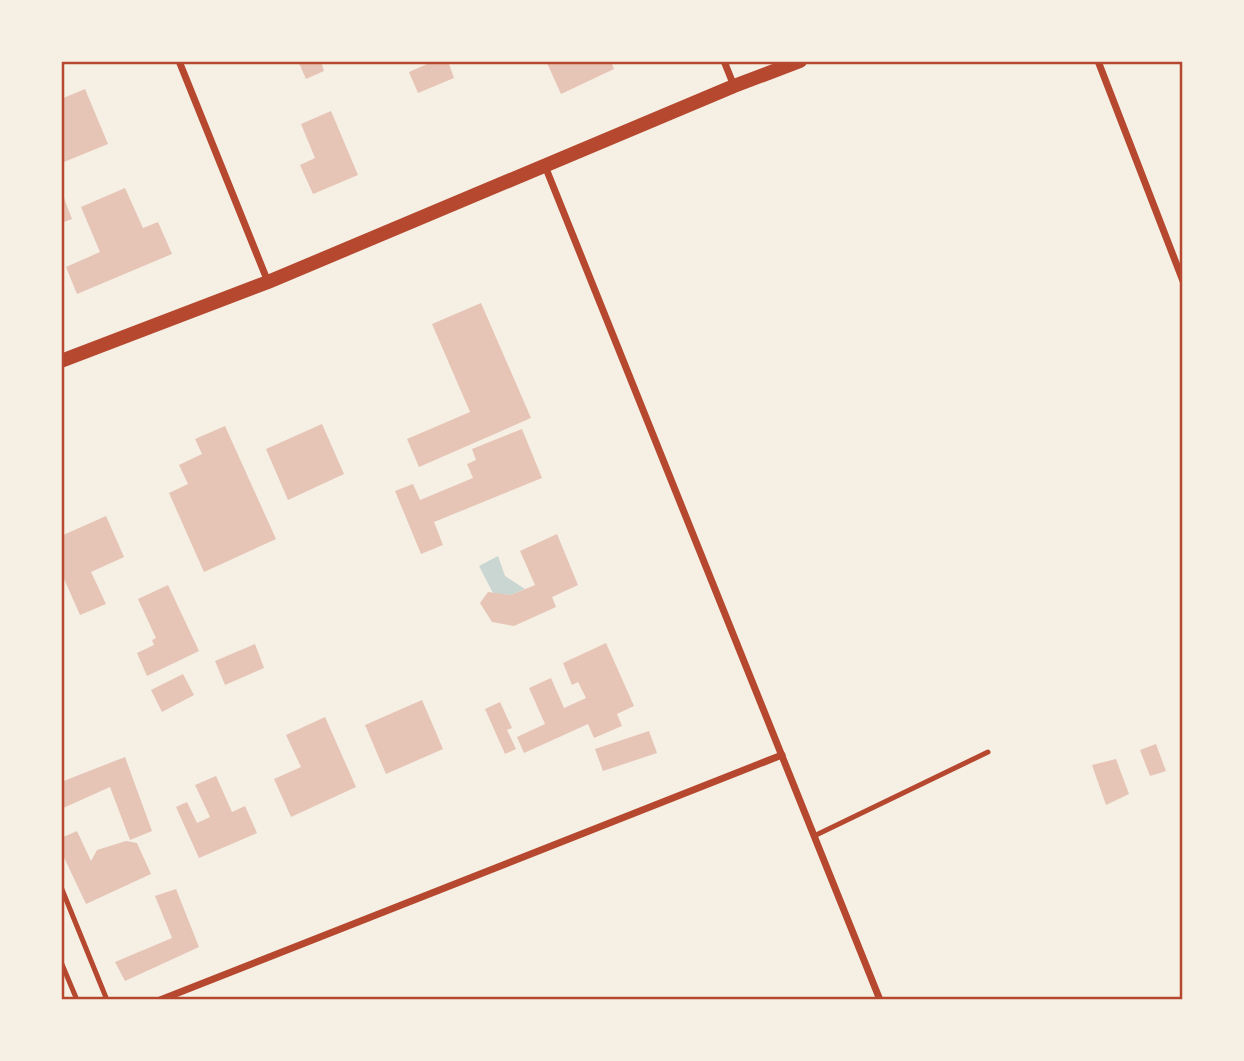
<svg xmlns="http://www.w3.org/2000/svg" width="1244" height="1061" font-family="'Exo 2',sans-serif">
  <rect width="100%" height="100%" fill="#f6efe4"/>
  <polygon fill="#c9d6d2" points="498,556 505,576 525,589 511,595 493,593 479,566"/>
  <g fill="#e6c5b7">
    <polygon points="298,61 321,61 324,71 306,79"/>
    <polygon points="434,61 448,61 454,78 418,93 409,72"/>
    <polygon points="550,61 611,61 614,69 561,94 547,63"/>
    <polygon points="85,89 108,144 64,162 61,156 61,99"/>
    <polygon points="331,111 358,175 313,194 300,165 315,158 301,124"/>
    <polygon points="125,188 143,228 158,222 172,254 77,294 66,267 100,252 81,207"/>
    <polygon points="61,190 72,219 61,223"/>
    <polygon points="481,303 531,418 419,467 407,439 470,412 432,324"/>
    <polygon points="322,424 344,474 288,500 266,449"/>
    <polygon points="225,426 276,539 204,572 169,493 188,484 179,465 202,454 195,439"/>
    <polygon points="522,429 542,478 434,522 443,545 421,554 395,491 413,484 420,500 473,478 467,464 476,460 472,449"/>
    <polygon points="106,516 124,557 91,572 106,604 80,615 61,572 61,536"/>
    <polygon points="557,534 578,585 552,597 556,607 514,626 492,622 480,603 488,592 511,595 535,585 520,551"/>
    <polygon points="168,585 199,651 147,676 137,653 154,645 152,640 156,638 138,599"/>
    <polygon points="606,643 634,706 617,714 622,726 594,738 588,724 524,753 517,737 545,724 529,688 551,678 564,708 586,698 578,682 572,685 563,663"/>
    <polygon points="255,644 264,668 225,685 215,661"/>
    <polygon points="183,674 194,695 162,712 151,690"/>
    <polygon points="422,700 443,749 386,774 365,725"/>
    <polygon points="500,702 512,728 507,730 516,749 505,754 485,709"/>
    <polygon points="325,717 356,787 291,817 274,779 301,767 286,735"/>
    <polygon points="649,731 657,753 603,771 595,749"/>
    <polygon points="1156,744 1166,771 1150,776 1140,750"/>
    <polygon points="125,757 152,831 130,840 110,787 61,809 61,782"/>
    <polygon points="1116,759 1129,794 1106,805 1092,765"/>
    <polygon points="216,776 232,812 245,806 257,833 199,858 176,807 187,802 197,823 210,817 195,785"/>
    <polygon points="77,831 91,861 97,850 126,841 137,843 151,874 86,904 61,851 61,838"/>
    <polygon points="176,889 199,947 125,981 115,962 172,938 155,896"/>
  </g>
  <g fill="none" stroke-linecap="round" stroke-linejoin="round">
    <g stroke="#b5482f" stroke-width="5">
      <polyline points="814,836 988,752"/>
      <polyline points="61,887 107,1000"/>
      <polyline points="61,962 77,1000"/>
    </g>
    <g stroke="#b5482f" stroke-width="7">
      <polyline points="179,61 268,282"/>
      <polyline points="724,61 734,86"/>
      <polyline points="1098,61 1183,281"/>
      <polyline points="545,166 880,1000"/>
      <polyline points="160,1000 782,755"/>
    </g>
    <polyline stroke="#b5482f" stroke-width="14" points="61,361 268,282 734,86 800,61"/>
  </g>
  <rect width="1244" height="1061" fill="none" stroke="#f6efe4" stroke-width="126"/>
  <rect x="63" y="63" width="1118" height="935" fill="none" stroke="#b5482f" stroke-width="2.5"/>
</svg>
